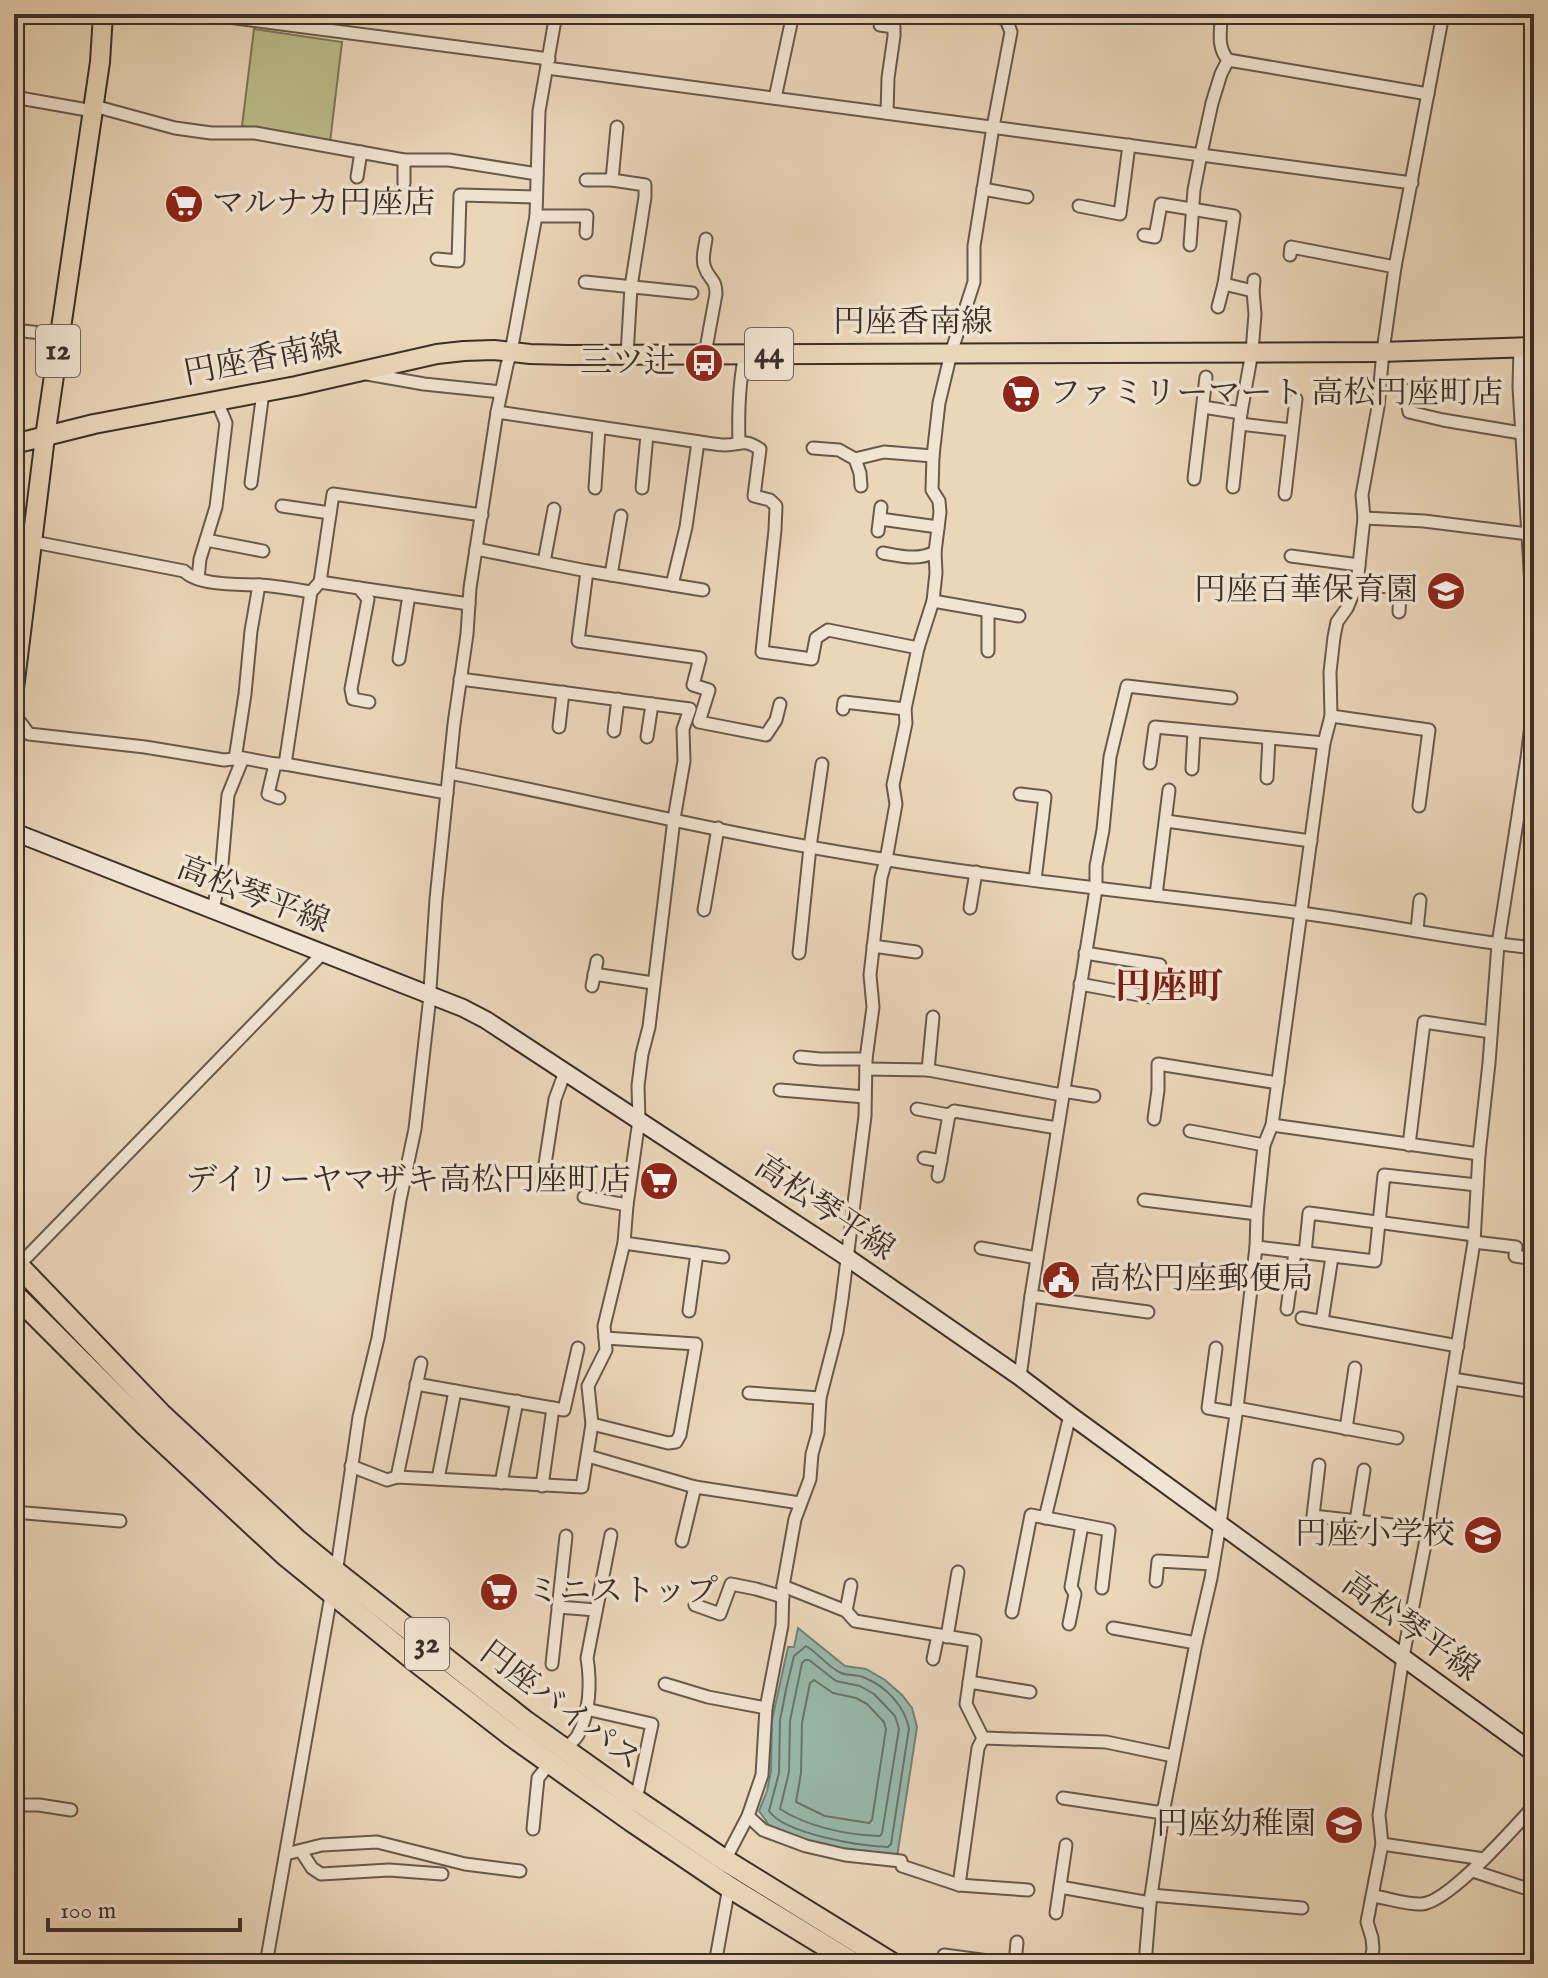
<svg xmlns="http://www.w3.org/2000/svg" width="1548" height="1978" font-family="'IM FELL English','Noto Serif JP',serif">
  <rect width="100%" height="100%" fill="#ead6b9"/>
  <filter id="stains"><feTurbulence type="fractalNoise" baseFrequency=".0025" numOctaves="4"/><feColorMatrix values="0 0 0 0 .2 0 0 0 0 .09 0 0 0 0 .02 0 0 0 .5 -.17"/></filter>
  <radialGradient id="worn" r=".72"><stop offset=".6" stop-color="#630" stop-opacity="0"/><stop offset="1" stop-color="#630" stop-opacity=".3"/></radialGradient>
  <polygon fill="#bcbc8b" stroke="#7c765a" stroke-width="2" points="254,29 342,42 330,142 242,126"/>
  <polygon fill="#98b9ac" stroke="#738277" stroke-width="2" points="798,1628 845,1666 866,1669 885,1680 902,1695 912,1708 917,1727 897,1857 850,1852 816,1844 769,1825 759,1811 767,1791 771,1771 772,1720 788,1647 794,1647"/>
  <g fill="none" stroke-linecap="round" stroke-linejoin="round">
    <g stroke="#6a746a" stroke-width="2">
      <path d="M806,1646c12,7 22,21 35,27 7,3 17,1 24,5 22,9 39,28 44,50l-18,116 -3,3c-28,-1 -103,-13 -119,-36l10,-38 1,-53 7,-35 7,-29z"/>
      <path d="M805,1660h4l27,21 24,5 14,8 21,22 4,13 -17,104 -2,3c-33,-1 -72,-9 -100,-27l9,-37 1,-51 12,-58z"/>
      <polygon points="814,1680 833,1693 856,1698 867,1704 884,1722 886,1729 872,1820 869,1823 825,1816 796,1802 801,1773 802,1723 810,1683"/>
    </g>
    <defs>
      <g id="street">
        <polyline points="205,14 549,59"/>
        <polyline points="979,14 1006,19"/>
        <path d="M1221,21c-1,15 -3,27 7,39"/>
        <polyline points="880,25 894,27 894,36 888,78 887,113"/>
        <polyline points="547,68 1412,183"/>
        <polyline points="14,97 93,111"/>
        <polyline points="775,98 793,14"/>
        <polyline points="94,106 175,128 211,133 255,133 404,160 449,160 537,174"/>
        <polyline points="357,177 361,152"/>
        <polyline points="586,180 612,180 645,185 645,197 631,287 627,355"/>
        <polyline points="612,180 617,127"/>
        <polyline points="404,183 404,160"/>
        <polyline points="983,189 1027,197"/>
        <polyline points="1079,206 1120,214 1129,145"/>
        <polyline points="536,216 587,216 586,233"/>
        <polyline points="1144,235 1155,237 1161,204 1234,216 1224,284 1218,307"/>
        <polyline points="1190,245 1194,190 1201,154 1212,103 1221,74 1228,60 1428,94"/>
        <polyline points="1290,255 1291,247 1395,267"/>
        <polyline points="437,259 458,261 460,195 536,197"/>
        <polyline points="585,282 692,293"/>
        <polyline points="1224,284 1253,291"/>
        <polyline points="14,330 60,335"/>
        <polyline points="1520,348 1519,387 1534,635"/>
        <path d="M705,354l11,-60c0,-16 -7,-14 -11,-26 -4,-8 0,-21 1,-29"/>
        <polyline points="367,374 424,384 501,392"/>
        <polyline points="1405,390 1409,412 1443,420 1521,433"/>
        <polyline points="1203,407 1241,413"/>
        <path d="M497,412c68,10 136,20 203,30 8,1 17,3 25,3 17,0 18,-7 35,4l-6,47 16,4 6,6 -1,24 -13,122 50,7 4,-21 12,-8 90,18"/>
        <polyline points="1240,424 1292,430"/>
        <path d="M739,442c-1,-30 0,-59 6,-88"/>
        <polyline points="813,448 839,450 855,459 860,473 861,486"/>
        <polyline points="855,459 884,452 933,456"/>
        <polyline points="1194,479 1206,377"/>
        <polyline points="251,483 263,392"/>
        <polyline points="1233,487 1241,413 1252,352 1255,314 1253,291 1254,280"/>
        <polyline points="595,488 599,428"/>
        <polyline points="642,488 647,435"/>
        <polyline points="1285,494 1296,399"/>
        <polyline points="282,506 330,513"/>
        <polyline points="1364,518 1424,521 1528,534"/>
        <polyline points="880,519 938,527"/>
        <polyline points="878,531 881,507"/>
        <polyline points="206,540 263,551"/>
        <path d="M34,542l150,29c14,15 55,13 75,14 18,1 35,4 52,7"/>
        <polyline points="476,549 587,571 703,590"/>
        <path d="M883,553c17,3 35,8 52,-1"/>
        <polyline points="1291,556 1359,565"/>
        <polyline points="544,562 554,509"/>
        <polyline points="587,571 578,641 700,658 693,685 709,690 699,722 766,735 776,720 780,704"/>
        <polyline points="611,575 621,516"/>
        <polyline points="198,579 200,559 216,507 226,423 217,401"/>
        <polyline points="320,582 359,588 368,599 351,689 353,699 369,702"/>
        <polyline points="1357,584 1400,588 1399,612"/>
        <polyline points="672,585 686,527 698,442"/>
        <polyline points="359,588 469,604"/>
        <polyline points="933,601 1019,616"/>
        <polyline points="988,651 988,611"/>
        <polyline points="399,659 409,595"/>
        <polyline points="843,709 844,702 905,709"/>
        <polyline points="1331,716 1429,730 1419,806"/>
        <polyline points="14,721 20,722 29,734 145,747 224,760 243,758 275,764 285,764 447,793"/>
        <polyline points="559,727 563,692"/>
        <polyline points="614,731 618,699"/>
        <polyline points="647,737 652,704"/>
        <polyline points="235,759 245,694 251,631 259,585"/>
        <polyline points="1150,763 1155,727 1324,743"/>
        <polyline points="275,764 268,794 279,798"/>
        <polyline points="285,764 311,592 320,582 333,494 482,515"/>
        <polyline points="1192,769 1194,731"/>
        <path d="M449,773c138,27 275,61 414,83 146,24 292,38 438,57 78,10 155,27 233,35"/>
        <polyline points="1267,778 1269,738"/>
        <polyline points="1020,794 1045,797 1035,880"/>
        <polyline points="1166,821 1311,841"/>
        <polyline points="1156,895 1169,790"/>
        <polyline points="970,908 976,872"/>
        <polyline points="213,910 222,864 228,795 243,758"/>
        <polyline points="704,910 718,828"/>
        <polyline points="1417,930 1420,900"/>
        <polyline points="873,946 916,952"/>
        <polyline points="799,953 810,847 822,764"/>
        <polyline points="1085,953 1160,965"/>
        <polyline points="594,974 653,983"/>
        <polyline points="1080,984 1150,997"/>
        <polyline points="592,986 597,961"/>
        <polyline points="800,1057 820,1059 866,1059"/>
        <polyline points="866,1069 928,1070 1062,1095"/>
        <polyline points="928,1070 933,1017"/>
        <polyline points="780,1090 865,1097"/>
        <polyline points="1063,1091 1094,1096"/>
        <polyline points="917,1109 949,1115"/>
        <polyline points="1154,1119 1158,1090 1158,1064 1278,1083"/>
        <polyline points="1272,1125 1479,1154"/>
        <polyline points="1190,1131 1264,1145"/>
        <polyline points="1409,1145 1424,1022 1491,1032"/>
        <polyline points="924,1158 941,1161"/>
        <polyline points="938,1176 949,1115 954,1111 1057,1128"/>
        <polyline points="543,1177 555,1099 565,1072"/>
        <polyline points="584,1197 627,1205"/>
        <polyline points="1144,1200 1257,1214"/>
        <polyline points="1474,1242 1516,1247 1515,1256 1534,1259"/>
        <polyline points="624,1243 723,1257"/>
        <polyline points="1256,1247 1375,1261 1384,1175 1477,1185"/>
        <polyline points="981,1248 1037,1258"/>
        <polyline points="1305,1253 1309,1213 1474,1235"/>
        <polyline points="19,1265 323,953"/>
        <polyline points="1031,1296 1148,1312"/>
        <polyline points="1287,1309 1295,1252"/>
        <polyline points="689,1311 697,1253"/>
        <polyline points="1302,1318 1458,1346"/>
        <polyline points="1322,1321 1332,1257"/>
        <polyline points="1216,1348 1208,1408 1236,1413"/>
        <polyline points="1020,1377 1031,1296 1096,889 1096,866 1103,830 1110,757 1127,686 1231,698"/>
        <polyline points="1453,1379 1534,1392"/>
        <polyline points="416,1384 564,1410 578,1348"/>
        <polyline points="749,1393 820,1398"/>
        <polyline points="1237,1408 1397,1438"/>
        <polyline points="592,1424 668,1443 676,1442 680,1435 696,1344 605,1338"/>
        <polyline points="1346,1429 1355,1368"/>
        <polyline points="588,1456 695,1487 800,1503"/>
        <polyline points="1319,1465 1313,1516 1428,1529"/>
        <polyline points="351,1466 387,1480 397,1477 582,1487 592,1424 588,1386 606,1350 604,1326 624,1243 627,1205 639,1120 638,1086 642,1054 649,1027 674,819 684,761 683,729 690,709 460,679"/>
        <polyline points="397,1477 421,1363"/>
        <polyline points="438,1479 455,1391"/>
        <polyline points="501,1483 517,1401"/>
        <polyline points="542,1486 553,1408"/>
        <polyline points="14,1512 120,1521"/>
        <polyline points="1045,1518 1070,1415"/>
        <polyline points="1356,1521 1364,1470"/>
        <polyline points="682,1541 695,1487"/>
        <polyline points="336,1574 359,1417 378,1338 400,1200 415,1129 429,1005 436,899 454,724 467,634 470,588 497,412 507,365 511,352 536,216 539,111 556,14"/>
        <polyline points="1156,1581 1158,1561 1213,1564"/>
        <polyline points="783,1586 846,1611 855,1621 975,1641 966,1704 983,1738 978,1748 959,1885"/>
        <polyline points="695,1605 720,1614 731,1584 756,1589 783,1597"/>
        <polyline points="558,1607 596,1610"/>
        <polyline points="846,1611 851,1585"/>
        <polyline points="1012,1612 1031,1515 1109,1530 1102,1588"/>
        <polyline points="1069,1624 1075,1594 1071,1587 1082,1525"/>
        <polyline points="1113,1628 1196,1643"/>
        <polyline points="947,1637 958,1572"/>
        <polyline points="933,1659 938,1635"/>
        <polyline points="552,1664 566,1536"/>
        <polyline points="969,1682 1030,1692"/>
        <polyline points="665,1684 708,1697 766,1708"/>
        <polyline points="586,1709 652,1724 636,1800"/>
        <polyline points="983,1738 1106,1742 1173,1756"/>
        <path d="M565,1749c4,-4 10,-9 13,-14 12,-22 13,-53 9,-77l24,-123"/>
        <polyline points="1063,1798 1163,1813"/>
        <polyline points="14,1805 39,1805 71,1810"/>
        <polyline points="748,1816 763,1830 806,1846 845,1855 901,1861 902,1866 959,1885 1028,1890"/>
        <polyline points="533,1829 538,1778 550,1763"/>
        <polyline points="1382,1844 1484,1859"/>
        <polyline points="301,1851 312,1868 321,1874 389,1870 442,1874"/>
        <polyline points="286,1854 322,1845 377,1842 465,1864 520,1871"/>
        <polyline points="724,1862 748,1816 762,1775 766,1708 782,1625 783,1586 795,1519 810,1479 812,1454 818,1433 820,1398 837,1332 842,1299 865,1116 866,1059 873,1007 870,975 881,878 886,860 896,804 893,785 906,723 905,709 918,648 933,601 936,573 935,552 940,512 939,501 932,490 933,456 939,403 951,353 974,282 974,246 993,127 1011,32 1006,19 1007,14"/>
        <polyline points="1473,1871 1534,1891"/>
        <polyline points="1060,1887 1150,1903"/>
        <polyline points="1151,1895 1302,1908"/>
        <path d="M1373,1896c15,2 34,9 49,8 27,-2 92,-76 112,-98"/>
        <polyline points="1056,1913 1066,1845"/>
        <polyline points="944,1955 1011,1964"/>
        <polyline points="266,1964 332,1590"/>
        <polyline points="715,1964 729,1887 728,1882"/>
        <polyline points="1015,1964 1017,1942"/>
        <polyline points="1145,1964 1150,1903 1163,1813 1196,1643 1211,1578 1220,1524 1237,1408 1256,1247 1257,1214 1264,1145 1272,1125 1324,743 1331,716 1330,672 1334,637 1337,622 1347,608 1357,584 1364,518 1362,495 1378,407 1383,351 1395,267 1443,14"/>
        <polyline points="1370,1964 1373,1949 1372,1938 1367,1922 1382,1844 1379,1815 1403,1657 1428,1529 1474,1242 1479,1154 1489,1063 1498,944 1527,758 1534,700"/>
      </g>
      <polyline id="secondary" points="14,832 463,1008 486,1020 848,1258 1020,1377 1070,1415 1534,1753"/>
      <g id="primary">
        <polyline points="14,444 94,424 296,386 437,354 464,351 494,350 530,354 568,355 1380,352 1534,347"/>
        <polyline points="14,689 45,437 100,62 103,14"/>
      </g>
      <g id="highway">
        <polyline points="14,1261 161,1414 297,1540 336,1572 525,1721 636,1800 723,1859 893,1964"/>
        <polyline points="14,1294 146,1426 285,1555 414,1660 512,1736 633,1822 729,1887 855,1964"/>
      </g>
    </defs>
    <use href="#street" stroke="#68594c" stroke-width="15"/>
    <use href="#secondary" stroke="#3c2f28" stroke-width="20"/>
    <use href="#primary" stroke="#3c2f28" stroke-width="22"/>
    <use href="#highway" stroke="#3c2f28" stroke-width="24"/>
    <use href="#street" stroke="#f1e4d2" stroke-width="11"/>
    <use href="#secondary" stroke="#f1e4d2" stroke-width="16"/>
    <use href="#primary" stroke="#ead6b9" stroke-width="18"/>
    <use href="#highway" stroke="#ead6b9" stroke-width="20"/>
    <defs>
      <polyline id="rail" points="1534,367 1534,434"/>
    </defs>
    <use href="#rail" stroke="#3c2f28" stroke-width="7"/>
    <use href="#rail" stroke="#f1e4d2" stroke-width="4" stroke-dasharray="12" stroke-linecap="butt"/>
  </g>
  <defs>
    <symbol id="supermarket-disc" viewBox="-11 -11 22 22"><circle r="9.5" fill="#8f2418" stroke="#f1e4d2"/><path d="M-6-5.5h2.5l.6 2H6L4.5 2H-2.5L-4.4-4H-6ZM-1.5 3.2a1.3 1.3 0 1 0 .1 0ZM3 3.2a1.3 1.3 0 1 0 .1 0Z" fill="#fff"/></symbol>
    <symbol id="bus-disc" viewBox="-11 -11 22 22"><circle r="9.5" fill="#8f2418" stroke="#f1e4d2"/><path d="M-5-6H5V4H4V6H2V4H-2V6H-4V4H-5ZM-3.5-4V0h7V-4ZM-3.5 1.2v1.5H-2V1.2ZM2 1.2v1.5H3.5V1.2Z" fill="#fff"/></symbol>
    <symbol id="school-disc" viewBox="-11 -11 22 22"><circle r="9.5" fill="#8f2418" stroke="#f1e4d2"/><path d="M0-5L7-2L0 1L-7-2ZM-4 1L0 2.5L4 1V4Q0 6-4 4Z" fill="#fff"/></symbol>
    <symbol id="civic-disc" viewBox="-11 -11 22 22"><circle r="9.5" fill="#8f2418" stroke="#f1e4d2"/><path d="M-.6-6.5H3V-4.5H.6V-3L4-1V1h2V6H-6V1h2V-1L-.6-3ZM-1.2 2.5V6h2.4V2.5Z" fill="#fff"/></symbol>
  </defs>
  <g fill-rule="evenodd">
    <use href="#supermarket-disc" x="162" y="182" width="44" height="44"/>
    <use href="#bus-disc" x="682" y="341" width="44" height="44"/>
    <use href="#supermarket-disc" x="999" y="372" width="44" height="44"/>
    <use href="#school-disc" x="1424" y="569" width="44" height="44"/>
    <use href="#supermarket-disc" x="637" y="1159" width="44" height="44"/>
    <use href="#civic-disc" x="1039" y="1258" width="44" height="44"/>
    <use href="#school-disc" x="1461" y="1513" width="44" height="44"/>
    <use href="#supermarket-disc" x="477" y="1570" width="44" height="44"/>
    <use href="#school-disc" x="1322" y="1803" width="44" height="44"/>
  </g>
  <g text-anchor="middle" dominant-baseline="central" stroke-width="7" stroke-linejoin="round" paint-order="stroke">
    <g fill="#f1e4d2" stroke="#72655b" stroke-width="2">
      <rect x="36" y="325" width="44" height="52" rx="6"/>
      <rect x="745" y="328" width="48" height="52" rx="6"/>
      <rect x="405" y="1618" width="44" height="52" rx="6"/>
    </g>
    <g font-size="30" font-weight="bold" fill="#3c2f28">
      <text x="58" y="351">12</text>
      <text x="769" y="354">44</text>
      <text x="427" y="1644">32</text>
    </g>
    <g font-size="32" fill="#3c2f28" stroke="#f1e4d2" text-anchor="end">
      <text x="212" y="204" text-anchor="start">マルナカ円座店</text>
      <text x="676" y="363">三ツ辻</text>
      <text x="1049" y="394" text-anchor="start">ファミリーマート 高松円座町店</text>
      <text x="1418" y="591">円座百華保育園</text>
      <text x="631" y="1181">デイリーヤマザキ高松円座町店</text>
      <text x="1089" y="1280" text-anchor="start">高松円座郵便局</text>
      <text x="1455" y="1535">円座小学校</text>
      <text x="527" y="1592" text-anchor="start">ミニストップ</text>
      <text x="1316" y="1825">円座幼稚園</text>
    </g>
    <g font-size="32" fill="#3c2f28" stroke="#f1e4d2">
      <text x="913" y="323">円座香南線</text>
      <text transform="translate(263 360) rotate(-11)">円座香南線</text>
      <text transform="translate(253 896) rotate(21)">高松琴平線</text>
      <text transform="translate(824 1209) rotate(34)">高松琴平線</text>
      <text transform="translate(1410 1628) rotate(36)">高松琴平線</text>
      <text transform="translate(560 1707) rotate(37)">円座バイパス</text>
    </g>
    <g font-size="36" font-weight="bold" fill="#7a1f14" stroke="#f1e4d2">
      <text x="1169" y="988">円座町</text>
    </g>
  </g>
  <rect width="1548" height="1978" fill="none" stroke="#ead6b9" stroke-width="48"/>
  <rect x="16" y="16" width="1516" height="1946" fill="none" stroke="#3c2f28" stroke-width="4"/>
  <rect x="24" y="24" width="1500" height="1930" fill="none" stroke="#3c2f28" stroke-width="2"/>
  <path d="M48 1918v12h192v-12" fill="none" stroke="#3c2f28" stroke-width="4"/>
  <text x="60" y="1918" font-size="24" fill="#3c2f28" stroke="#f1e4d2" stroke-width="6" paint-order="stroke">100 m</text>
  <rect width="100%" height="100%" filter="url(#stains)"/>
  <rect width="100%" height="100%" fill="url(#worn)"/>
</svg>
